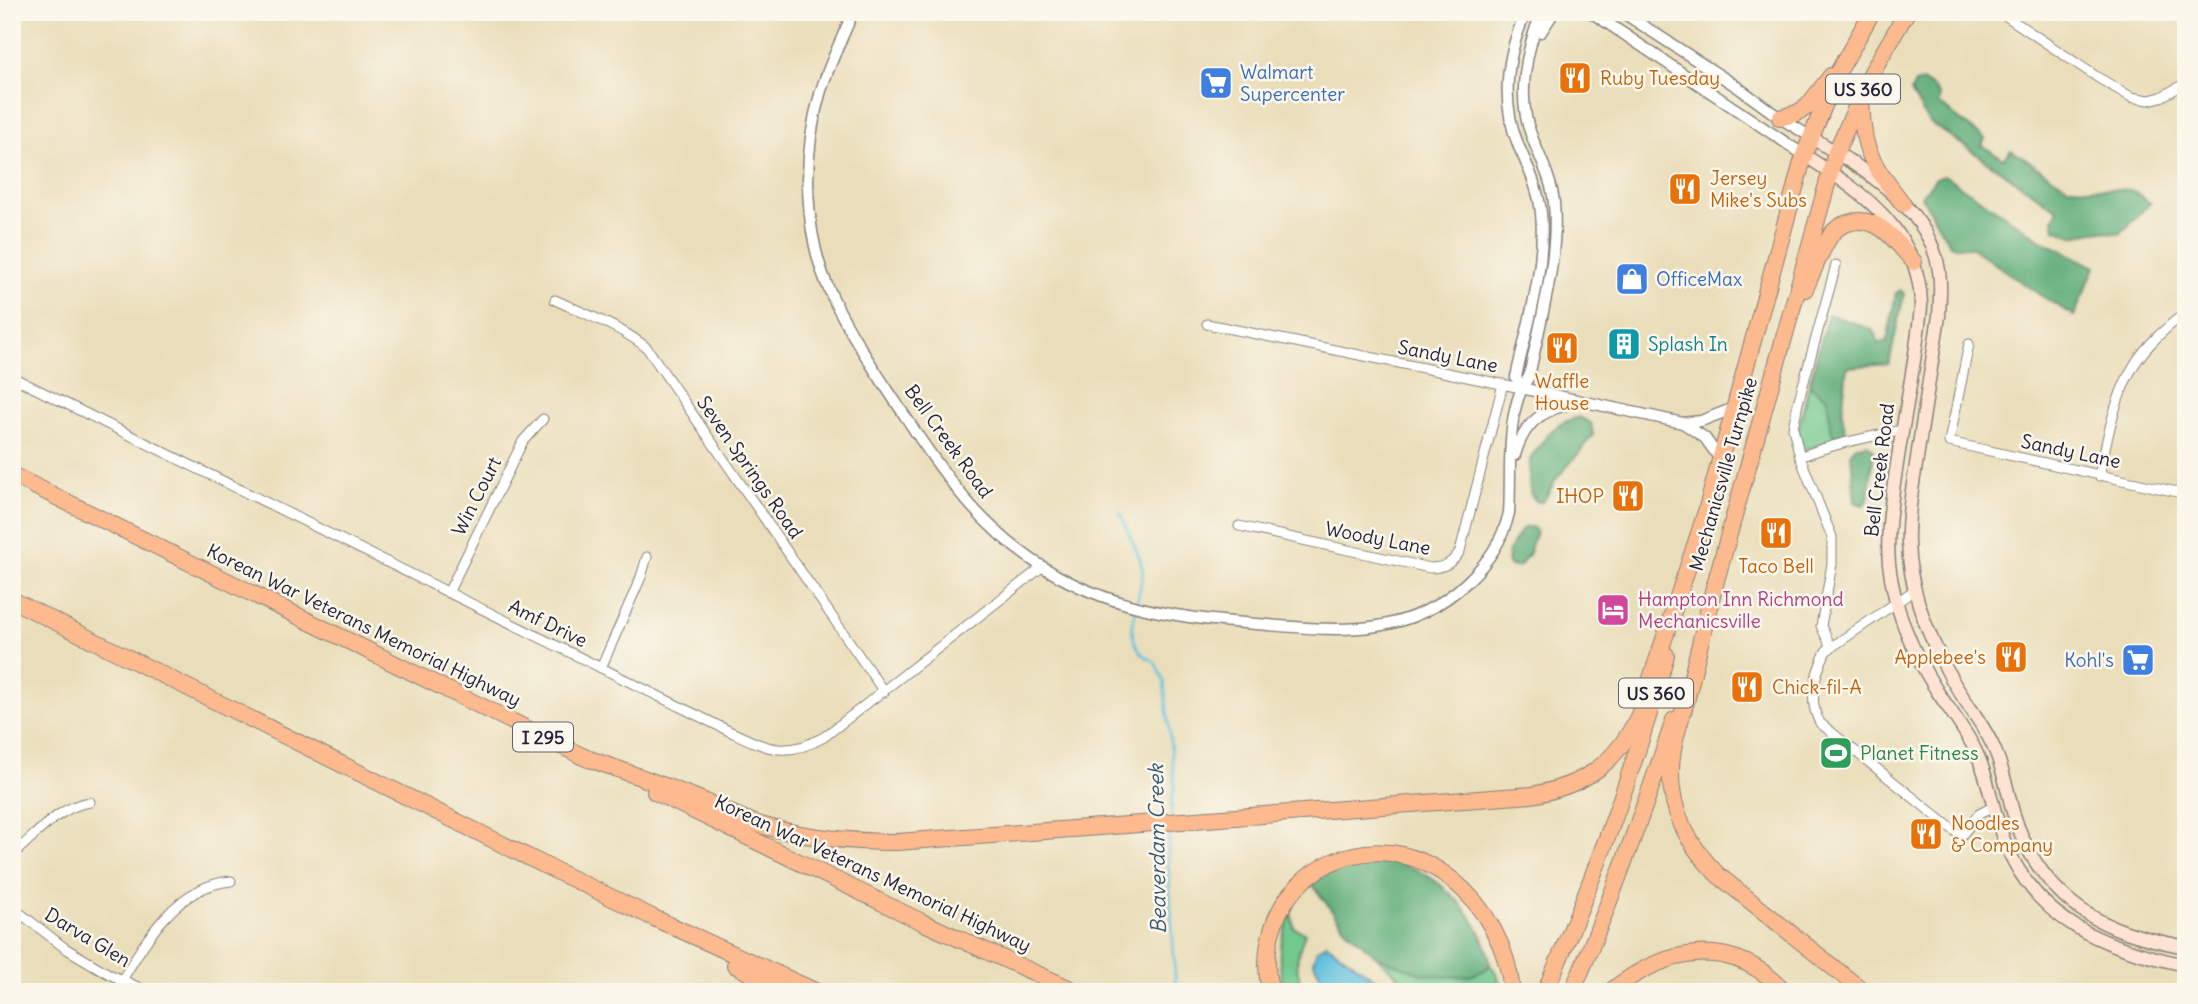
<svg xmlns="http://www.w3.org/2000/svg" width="2198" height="1004" font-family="Delius,sans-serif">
  <rect width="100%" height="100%" fill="#fbf7ec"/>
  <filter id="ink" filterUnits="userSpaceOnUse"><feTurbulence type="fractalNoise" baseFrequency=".0143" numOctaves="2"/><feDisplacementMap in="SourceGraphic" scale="14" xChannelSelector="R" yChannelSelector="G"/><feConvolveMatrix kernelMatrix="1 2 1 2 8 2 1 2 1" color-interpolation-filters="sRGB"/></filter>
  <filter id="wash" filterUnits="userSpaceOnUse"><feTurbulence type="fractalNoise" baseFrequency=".00686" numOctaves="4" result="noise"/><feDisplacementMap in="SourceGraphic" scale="28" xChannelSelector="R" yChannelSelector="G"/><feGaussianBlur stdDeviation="1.57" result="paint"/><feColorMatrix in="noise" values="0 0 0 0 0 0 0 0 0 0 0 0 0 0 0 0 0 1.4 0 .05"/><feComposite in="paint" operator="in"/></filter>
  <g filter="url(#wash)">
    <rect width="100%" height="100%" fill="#eadeba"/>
    <g fill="#73c98d" stroke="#4a7664" stroke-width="2">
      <polygon points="1809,385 1827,398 1832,433 1840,438 1806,450 1800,446 1798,429"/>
      <path d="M1291,913l3,15 11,5c-9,23 -12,37 1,59h-21c-9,-35 -7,-46 6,-79z"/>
      <path d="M1376,956l46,18 63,-4 5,-5c7,7 11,16 10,27h-84z"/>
    </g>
    <g fill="#5ead78" stroke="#40685a" stroke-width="2">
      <polygon points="1922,81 1934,88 1940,96 1938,103 1985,139 1982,145 2003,159 2011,150 2068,187 2131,190 2150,203 2120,234 2100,231 2072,236 2055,229 2053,220 2058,210 1928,121 1911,92 1915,83"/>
      <polygon points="1944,175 2041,240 2095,267 2074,316 2040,295 1972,248 1950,245 1921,196 1936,178"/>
      <polygon points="1901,290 1904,294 1889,364 1847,367 1842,413 1846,436 1840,438 1832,433 1827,398 1809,385 1828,314 1871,329 1876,334 1878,343 1885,342 1888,337 1896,293"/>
      <path d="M1579,417l12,6 2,12c-11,16 -24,29 -36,43 -6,7 -8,17 -15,24h-5l-6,-7 -2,-11 1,-25 21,-28 13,-9z"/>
      <polygon points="1867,444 1874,450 1868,500 1863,505 1855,502 1851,452 1855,447"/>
      <path d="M1525,527h7l4,4 -7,22 -9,13 -7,1 -5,-2c-3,-11 8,-31 17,-38z"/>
      <path d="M1375,860c11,1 22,2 32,6 37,12 80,59 83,99l-5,5 -15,6 -23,1 -25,-3 -46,-18 -31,-28 -33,-44c20,-14 39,-20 63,-24z"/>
    </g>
    <polygon fill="#60c0de" stroke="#41718c" stroke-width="2" points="1327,944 1385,986 1394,992 1329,992 1313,961 1317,950"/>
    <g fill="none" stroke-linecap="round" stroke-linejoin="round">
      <g stroke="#60c0de" stroke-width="2.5">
        <polyline points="1120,512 1140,559 1143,573 1137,602"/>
        <polyline points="1136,608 1132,629 1135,643 1142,654 1155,662 1164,681 1175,788 1172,796 1171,816"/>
        <polyline points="1170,826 1168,858 1176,992"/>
      </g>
    </g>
  </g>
  <g filter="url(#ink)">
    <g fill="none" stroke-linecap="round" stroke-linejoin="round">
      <defs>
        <g id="minor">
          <polyline points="2000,12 2097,77 2131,97 2149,100 2161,97 2186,83"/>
          <path d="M555,300c30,14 67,27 92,48l237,344"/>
          <polyline points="1207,324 1521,388"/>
          <polyline points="1969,344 1949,442 2186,494"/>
          <path d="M12,377l717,354c37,17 56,28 95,6l218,-170"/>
          <path d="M1800,457c34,-14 67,-19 102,-27"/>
          <path d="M2099,476c8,-36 15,-77 34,-109 13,-22 33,-39 53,-55"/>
          <path d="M1239,526l191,42c14,0 23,-5 30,-17l43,-167"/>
          <path d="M1916,589l-90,62c-11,24 -19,48 -6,72l141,113 18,-22 14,-7"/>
          <polyline points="448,593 523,441 543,419"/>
          <polyline points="1831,647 1821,626 1832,564 1832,537 1800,457 1793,428 1798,403 1836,265"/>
          <polyline points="601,668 641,577 647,557"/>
          <path d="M12,855c23,-19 47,-49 78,-53"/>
          <polyline points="12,907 65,948 109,974 149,992"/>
          <polyline points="304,991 304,992"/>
          <path d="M115,992c27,-45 58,-106 116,-111"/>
        </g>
        <g id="tertiary">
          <path d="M853,12c-11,27 -25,54 -33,82 -18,63 -17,142 12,202 20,42 48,82 73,120 43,66 83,121 153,160 61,34 129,43 198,48 78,6 149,17 211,-42 21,-20 35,-40 42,-69 3,-40 -5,-103 20,-136 11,-57 30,-116 25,-174 -2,-23 -14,-45 -22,-66 -16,-39 -6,-88 10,-125"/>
          <polyline points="1591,12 1804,155"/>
          <polyline points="1622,12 1736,86 1780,118 1811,137"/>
          <polyline points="1541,32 1554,12"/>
          <path d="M1521,388l-5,-11c12,-54 30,-110 25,-164 -2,-23 -13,-46 -22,-66 -19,-46 -13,-91 7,-135"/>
          <polyline points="1521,388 1683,423 1705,438 1720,459"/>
          <polyline points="1683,423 1701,421 1734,408"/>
          <path d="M1515,455c10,-35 29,-46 63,-53"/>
        </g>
        <g id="secondary">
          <path d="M1811,137c47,29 109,64 125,120 6,20 4,39 3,59 -7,47 -15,95 -22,142 -4,28 -10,56 -9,84 1,47 21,96 43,136 13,23 31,44 42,68 10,21 14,43 20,66 9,30 25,59 48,81 34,34 79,45 125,54"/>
          <path d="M1804,155c58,37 117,76 117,152 -5,52 -16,104 -24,157 -5,32 -11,66 -8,100 5,45 24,89 48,127 12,18 25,35 35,53 16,29 19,60 30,91 31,86 101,113 184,130"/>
        </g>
        <g id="trunk">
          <path d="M1861,99c1,14 1,30 5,44 6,23 23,42 37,61"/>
          <polyline points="1780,118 1797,113 1807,107 1831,76"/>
          <path d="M1805,289c8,-17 15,-38 26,-54 4,-6 10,-10 17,-12 30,-10 49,20 66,39"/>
          <polyline points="1702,526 1804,155 1836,76 1872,12"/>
          <polyline points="1712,595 1836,152 1872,72 1907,12"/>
          <path d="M1545,992c48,-110 89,-221 121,-337"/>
          <path d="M1572,992c39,-89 71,-180 102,-272"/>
        </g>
        <g id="motorway">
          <polyline points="12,475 588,759"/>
          <path d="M1715,584c-10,38 -19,76 -28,114 -5,18 -11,34 -14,52 -9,49 11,91 45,125l146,117"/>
          <polyline points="12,600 548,867 654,918 817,992"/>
          <path d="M581,756c37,13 74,26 110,40 24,9 45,21 69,29 46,13 91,17 137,17l635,-47c53,-10 84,-31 107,-80l66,-200"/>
          <polyline points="655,792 922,922 1077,992"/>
          <polyline points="735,965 784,992"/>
          <path d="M1271,992c-7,-24 -4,-51 5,-73 10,-25 31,-45 54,-56 89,-41 175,42 182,129"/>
          <path d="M1610,992c56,-45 122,-57 175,0"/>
        </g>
      </defs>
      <use href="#minor" stroke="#86807a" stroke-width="11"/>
      <use href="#tertiary" stroke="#86807a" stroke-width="13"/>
      <use href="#secondary" stroke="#86807a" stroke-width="15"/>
      <use href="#trunk" stroke="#86807a" stroke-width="18"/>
      <use href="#motorway" stroke="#86807a" stroke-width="18"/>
      <use href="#minor" stroke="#fff" stroke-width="9"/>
      <use href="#tertiary" stroke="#fff" stroke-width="10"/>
      <use href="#secondary" stroke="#fee3d2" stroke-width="12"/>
      <use href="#trunk" stroke="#fcba8e" stroke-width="16"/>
      <use href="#motorway" stroke="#fcba8e" stroke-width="16"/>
    </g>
  </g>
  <defs>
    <symbol id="restaurant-square" viewBox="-11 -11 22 22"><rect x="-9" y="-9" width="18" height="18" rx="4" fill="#e8710a" stroke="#fbf7ec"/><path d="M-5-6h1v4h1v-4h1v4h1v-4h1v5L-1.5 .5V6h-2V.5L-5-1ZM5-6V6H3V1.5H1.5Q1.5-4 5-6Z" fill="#fff"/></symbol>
    <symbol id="supermarket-square" viewBox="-11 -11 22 22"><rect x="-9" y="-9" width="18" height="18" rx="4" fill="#3f7fe0" stroke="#fbf7ec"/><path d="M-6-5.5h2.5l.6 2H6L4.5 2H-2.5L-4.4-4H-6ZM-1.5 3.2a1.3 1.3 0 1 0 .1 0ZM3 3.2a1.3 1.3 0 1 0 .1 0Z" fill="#fff"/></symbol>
    <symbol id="shop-square" viewBox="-11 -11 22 22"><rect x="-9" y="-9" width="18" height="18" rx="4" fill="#3f7fe0" stroke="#fbf7ec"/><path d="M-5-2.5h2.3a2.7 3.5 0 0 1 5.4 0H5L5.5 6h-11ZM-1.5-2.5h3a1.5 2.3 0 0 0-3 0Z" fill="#fff"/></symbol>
    <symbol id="building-square" viewBox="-11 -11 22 22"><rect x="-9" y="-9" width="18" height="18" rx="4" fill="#0f9aa8" stroke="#fbf7ec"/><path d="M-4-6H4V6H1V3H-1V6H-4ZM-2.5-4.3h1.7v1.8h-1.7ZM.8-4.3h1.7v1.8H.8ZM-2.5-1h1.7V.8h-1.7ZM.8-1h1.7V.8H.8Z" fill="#fff"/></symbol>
    <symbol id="hotel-square" viewBox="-11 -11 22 22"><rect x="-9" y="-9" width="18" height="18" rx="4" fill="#d1479c" stroke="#fbf7ec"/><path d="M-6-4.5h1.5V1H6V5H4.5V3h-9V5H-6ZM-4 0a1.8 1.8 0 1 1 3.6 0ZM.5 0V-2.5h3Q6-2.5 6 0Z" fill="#fff"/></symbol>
    <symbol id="stadium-square" viewBox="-11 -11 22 22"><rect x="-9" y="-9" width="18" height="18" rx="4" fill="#2e9e5b" stroke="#fbf7ec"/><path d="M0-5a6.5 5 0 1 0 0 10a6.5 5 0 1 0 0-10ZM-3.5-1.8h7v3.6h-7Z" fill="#fff"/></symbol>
  </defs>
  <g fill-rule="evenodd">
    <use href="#restaurant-square" x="1556" y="59" width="38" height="38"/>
    <use href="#supermarket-square" x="1197" y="64" width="38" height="38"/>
    <use href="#restaurant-square" x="1666" y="170" width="38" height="38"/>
    <use href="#shop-square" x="1613" y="260" width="38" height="38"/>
    <use href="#building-square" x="1605" y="325" width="38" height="38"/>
    <use href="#restaurant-square" x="1543" y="329" width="38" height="38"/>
    <use href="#restaurant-square" x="1609" y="477" width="38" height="38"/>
    <use href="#restaurant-square" x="1757" y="514" width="38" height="38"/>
    <use href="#hotel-square" x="1594" y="591" width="38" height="38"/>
    <use href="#restaurant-square" x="1992" y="638" width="38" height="38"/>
    <use href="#supermarket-square" x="2119" y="641" width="38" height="38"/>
    <use href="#restaurant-square" x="1728" y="668" width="38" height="38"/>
    <use href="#stadium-square" x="1817" y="734" width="38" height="38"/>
    <use href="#restaurant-square" x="1907" y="815" width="38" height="38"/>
  </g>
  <g text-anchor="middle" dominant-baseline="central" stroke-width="5" stroke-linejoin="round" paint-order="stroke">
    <g fill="#fbf7ec" stroke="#636270" stroke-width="2">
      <rect x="1826" y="74.5" width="74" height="29" rx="5"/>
      <rect x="1619" y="678.5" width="74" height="29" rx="5"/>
      <rect x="513" y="722.5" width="60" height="29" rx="5"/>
    </g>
    <g font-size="18" font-weight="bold" fill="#22223b">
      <text x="1863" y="89">US 360</text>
      <text x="1656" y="693">US 360</text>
      <text x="543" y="737">I 295</text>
    </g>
    <g font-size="19" fill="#366cbe" stroke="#fbf7ec" text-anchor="start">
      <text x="1240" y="72">Walmart<tspan x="1240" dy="22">Supercenter</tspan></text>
      <text x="1656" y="279">OfficeMax</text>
      <text x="2114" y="660" text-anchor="end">Kohl's</text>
    </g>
    <g font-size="19" fill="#c56008" stroke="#fbf7ec" text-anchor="start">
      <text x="1600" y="78">Ruby Tuesday</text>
      <text x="1710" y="178">Jersey<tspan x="1710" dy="22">Mike's Subs</tspan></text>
      <text x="1562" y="381" text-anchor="middle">Waffle<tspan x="1562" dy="22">House</tspan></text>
      <text x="1604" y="496" text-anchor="end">IHOP</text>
      <text x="1776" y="566" text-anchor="middle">Taco Bell</text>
      <text x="1986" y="657" text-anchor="end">Applebee's</text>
      <text x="1772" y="687">Chick-fil-A</text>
      <text x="1951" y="823">Noodles<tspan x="1951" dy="22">&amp; Company</tspan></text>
    </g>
    <g font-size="19" fill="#0d838f" stroke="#fbf7ec" text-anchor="start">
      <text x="1648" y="344">Splash In</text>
    </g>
    <g font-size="19" fill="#22223b" stroke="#fbf7ec">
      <text transform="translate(1448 356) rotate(11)">Sandy Lane</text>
      <text transform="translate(949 441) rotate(54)">Bell Creek Road</text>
      <text transform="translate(2071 451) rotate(12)">Sandy Lane</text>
      <text transform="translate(750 467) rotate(55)">Seven Springs Road</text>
      <text transform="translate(1879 470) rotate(-83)">Bell Creek Road</text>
      <text transform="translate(1723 474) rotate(-74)">Mechanicsville Turnpike</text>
      <text transform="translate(476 496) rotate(-63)">Win Court</text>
      <text transform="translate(1378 538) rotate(11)">Woody Lane</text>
      <text transform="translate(548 623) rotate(26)">Amf Drive</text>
      <text transform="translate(364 625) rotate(26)">Korean War Veterans Memorial Highway</text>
      <text transform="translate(873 873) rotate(25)">Korean War Veterans Memorial Highway</text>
      <text transform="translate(88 937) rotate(31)">Darva Glen</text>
    </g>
    <g font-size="19" fill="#b23c85" stroke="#fbf7ec" text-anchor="start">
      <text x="1638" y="599">Hampton Inn Richmond<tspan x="1638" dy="22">Mechanicsville</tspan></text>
    </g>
    <g font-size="19" fill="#27864d" stroke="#fbf7ec" text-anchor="start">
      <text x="1860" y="753">Planet Fitness</text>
    </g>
    <g font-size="21" font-style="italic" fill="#385974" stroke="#fbf7ec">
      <text transform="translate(1157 849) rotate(-91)">Beaverdam Creek</text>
    </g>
  </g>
  <rect width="2198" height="1004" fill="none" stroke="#fbf7ec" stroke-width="42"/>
</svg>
